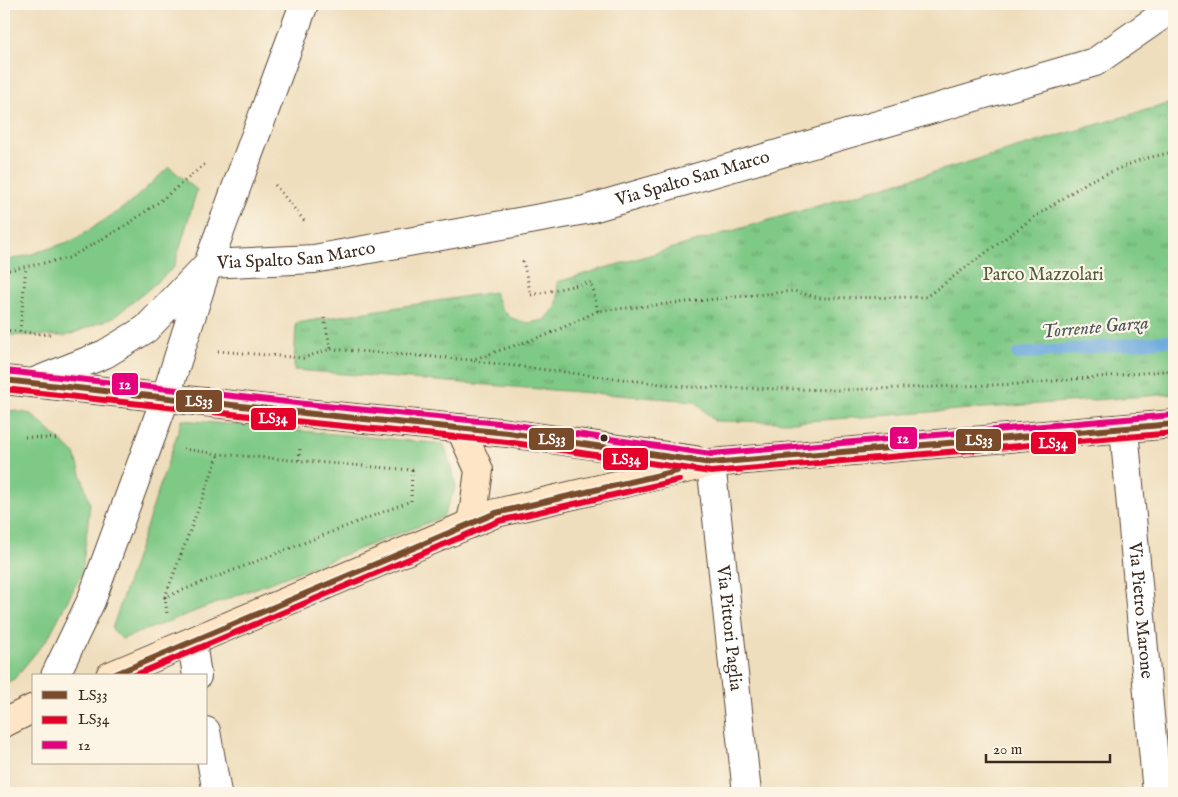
<svg xmlns="http://www.w3.org/2000/svg" width="1178" height="797" font-family="'IM FELL English',serif">
  <defs>
    <pattern id="park-tufts" width="24" height="20" patternUnits="userSpaceOnUse" patternTransform="scale(1.25)"><rect width="24" height="20" fill="#7fc986"/><path d="M3 7l-1-3M5 7V3M7 7l1-3M15 17l-1-3M17 17v-4M19 17l1-3" fill="none" stroke="#69a36d"/></pattern>
  </defs>
  <rect width="100%" height="100%" fill="#fcf5e5"/>
  <filter id="ink" filterUnits="userSpaceOnUse"><feTurbulence type="fractalNoise" baseFrequency=".02" numOctaves="2"/><feDisplacementMap in="SourceGraphic" scale="10" xChannelSelector="R" yChannelSelector="G"/><feConvolveMatrix kernelMatrix="1 2 1 2 8 2 1 2 1" color-interpolation-filters="sRGB"/></filter>
  <filter id="wash" filterUnits="userSpaceOnUse"><feTurbulence type="fractalNoise" baseFrequency=".0096" numOctaves="4" result="noise"/><feDisplacementMap in="SourceGraphic" scale="20" xChannelSelector="R" yChannelSelector="G"/><feGaussianBlur stdDeviation="1.12" result="paint"/><feColorMatrix in="noise" values="0 0 0 0 0 0 0 0 0 0 0 0 0 0 0 0 0 1.4 0 .05"/><feComposite in="paint" operator="in"/></filter>
  <g filter="url(#wash)">
    <rect width="100%" height="100%" fill="#efdebd"/>
    <g fill="#7fc986" stroke="#5d7a52">
      <polygon points="169,167 197,190 174,267 144,293 114,317 66,336 4,335 4,261 29,255 74,240 129,204"/>
      <polygon points="4,409 31,414 75,454 90,504 82,573 48,638 14,679 4,684"/>
      <polygon points="182,420 444,444 456,486 443,517 122,639 112,629"/>
    </g>
    <polygon fill="url(#park-tufts)" stroke="#5d7a52" points="1174,102 1174,394 795,422 714,421 695,401 294,370 296,323 494,292 501,308 511,318 528,323 545,320 556,307 558,298 557,282"/>
    <g fill="none" stroke-linecap="round" stroke-linejoin="round">
      <polyline stroke="#6eaadf" stroke-width="12" points="1018,354 1174,340"/>
    </g>
  </g>
  <g filter="url(#ink)">
    <g fill="none" stroke-linecap="round" stroke-linejoin="round">
      <defs>
        <g id="minor">
          <path id="s1" d="M32,383l73,-29 41,-25 62,-65 106,-5 271,-49 510,-148 79,-55"/>
          <polyline points="165,399 208,264 304,4"/>
          <path id="s2" d="M1124,429l33,364"/>
          <path id="s3" d="M711,463l36,330"/>
          <polyline points="192,642 197,676"/>
          <polyline points="206,731 217,793"/>
        </g>
        <polyline id="tertiary" points="55,676 91,601 165,399"/>
        <g id="secondary">
          <polyline points="4,380 314,414 508,433 695,460"/>
          <polyline points="460,428 479,470 474,508 470,524"/>
          <polyline points="110,676 496,513 711,463 1174,424"/>
          <polyline points="4,723 34,708"/>
        </g>
      </defs>
      <use href="#minor" stroke="#564536" stroke-width="30"/>
      <use href="#tertiary" stroke="#564536" stroke-width="30"/>
      <use href="#secondary" stroke="#564536" stroke-width="30"/>
      <g stroke="#564536" stroke-width="3" stroke-dasharray="1 4" stroke-linecap="butt">
        <polyline points="275,185 306,223"/>
        <polyline points="523,261 531,295 591,282 598,311"/>
        <polyline points="4,271 69,258 128,224 159,202 205,164"/>
        <polyline points="324,318 331,349"/>
        <polyline points="4,330 53,335"/>
        <polyline points="20,331 26,267"/>
        <polyline points="218,351 303,358 331,349 471,360 549,334 598,311 794,291 819,298 926,297 1030,220 1089,181 1142,159 1174,152"/>
        <polyline points="474,361 686,387 842,390 1022,384 1174,370"/>
        <polyline points="25,437 58,439"/>
        <polyline points="183,449 219,454 412,470 411,501 165,597 219,454"/>
        <polyline points="299,460 300,448"/>
        <polyline points="165,597 167,614"/>
      </g>
      <use href="#minor" stroke="#fff" stroke-width="28"/>
      <use href="#tertiary" stroke="#fff" stroke-width="28"/>
      <use href="#secondary" stroke="#fde5c5" stroke-width="28"/>
      <defs>
        <g id="bus-1">
          <polyline points="4,380 314,414 508,433 711,463 1174,424"/>
          <polyline points="111,676 496,513 677,471"/>
        </g>
        <g id="bus-2">
          <polyline points="4,389 313,423 507,442 711,472 1174,433"/>
          <polyline points="133,676 499,521 679,480"/>
        </g>
        <polyline id="bus-3" points="5,371 315,405 509,424 711,454 1173,415"/>
      </defs>
      <use href="#bus-1" stroke="#fcf5e5" stroke-width="10"/>
      <use href="#bus-2" stroke="#fcf5e5" stroke-width="10"/>
      <use href="#bus-3" stroke="#fcf5e5" stroke-width="10"/>
      <use href="#bus-1" stroke="#7a4b2a" stroke-width="6"/>
      <use href="#bus-2" stroke="#e4002b" stroke-width="6"/>
      <use href="#bus-3" stroke="#e5007d" stroke-width="6"/>
    </g>
  </g>
  <circle fill="#3b2a1e" stroke="#fcf5e5" stroke-width="2" cx="604" cy="438" r="4.5"/>
  <g text-anchor="middle" dominant-baseline="central" stroke-width="4.5" stroke-linejoin="round" paint-order="stroke">
    <g font-size="18" fill="#3b2a1e" stroke="#fcf5e5">
      <text stroke="none"><textPath href="#s1" startOffset="710">Via Spalto San Marco</textPath></text>
      <text stroke="none"><textPath href="#s1" startOffset="305">Via Spalto San Marco</textPath></text>
      <text stroke="none"><textPath href="#s2" startOffset="182">Via Pietro Marone</textPath></text>
      <text stroke="none"><textPath href="#s3" startOffset="166">Via Pittori Paglia</textPath></text>
    </g>
    <g font-size="18" fill="#4f5a3d" stroke="#fcf5e5">
      <text x="1043" y="275">Parco Mazzolari</text>
    </g>
    <g font-size="19" font-style="italic" fill="#4d5762" stroke="#fcf5e5">
      <text transform="translate(1095 328) rotate(-5)">Torrente Garza</text>
    </g>
  </g>
  <g stroke="#fcf5e5" stroke-width="2">
    <rect x="111" y="372" width="28" height="24" rx="5" fill="#e5007d"/>
    <rect x="175" y="389" width="48" height="24" rx="5" fill="#7a4b2a"/>
    <rect x="250" y="407" width="47" height="24" rx="5" fill="#e4002b"/>
    <rect x="889" y="426" width="29" height="24" rx="5" fill="#e5007d"/>
    <rect x="528" y="427" width="47" height="24" rx="5" fill="#7a4b2a"/>
    <rect x="955" y="428" width="47" height="24" rx="5" fill="#7a4b2a"/>
    <rect x="1030" y="431" width="47" height="24" rx="5" fill="#e4002b"/>
    <rect x="602" y="447" width="47" height="24" rx="5" fill="#e4002b"/>
  </g>
  <g font-size="14" text-anchor="middle" font-weight="bold" fill="#fff">
    <text x="125" y="389">12</text>
    <text x="199" y="406">LS33</text>
    <text x="273" y="423">LS34</text>
    <text x="903" y="443">12</text>
    <text x="552" y="444">LS33</text>
    <text x="979" y="445">LS33</text>
    <text x="1053" y="448">LS34</text>
    <text x="626" y="464">LS34</text>
  </g>
  <rect width="1178" height="797" fill="none" stroke="#fcf5e5" stroke-width="20"/>
  <rect x="32" y="674" width="175" height="90" fill="#fcf5e5" stroke="#afa495"/>
  <rect x="42" y="691" width="25" height="8" fill="#7a4b2a" stroke="#afa495"/>
  <text x="78" y="700" font-size="15" fill="#3b2a1e">LS33</text>
  <rect x="42" y="716" width="25" height="8" fill="#e4002b" stroke="#afa495"/>
  <text x="78" y="724" font-size="15" fill="#3b2a1e">LS34</text>
  <rect x="42" y="741" width="25" height="8" fill="#e5007d" stroke="#afa495"/>
  <text x="78" y="750" font-size="15" fill="#3b2a1e">12</text>
  <path d="M986 754v8h124v-8" fill="none" stroke="#3b2a1e" stroke-width="2.5"/>
  <text x="993" y="754" font-size="15" fill="#3b2a1e" stroke="#fcf5e5" stroke-width="4" paint-order="stroke">20 m</text>
</svg>
